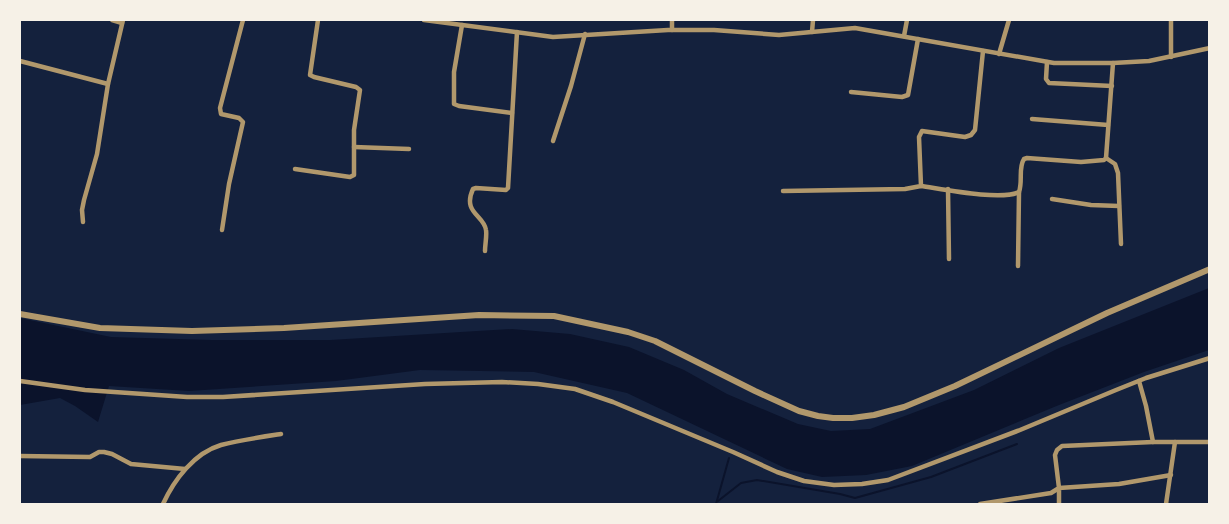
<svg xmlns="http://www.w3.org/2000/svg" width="1229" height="524" font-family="'Work Sans',sans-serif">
  <rect width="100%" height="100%" fill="#14213d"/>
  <polygon fill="#0b132b" points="1209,288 1209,350 1144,372 1059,405 912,466 866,475 822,477 787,469 627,393 534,372 420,370 336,381 189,391 109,386 98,422 75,406 60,398 20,405 20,318 111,337 212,340 330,340 512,329 570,334 629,347 684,370 727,394 798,424 831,431 870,429 974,390 1059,348"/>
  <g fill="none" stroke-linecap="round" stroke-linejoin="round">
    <g stroke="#0b132b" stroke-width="2">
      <polyline points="718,501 741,483 757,480 840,494 855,498 931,477 1017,444"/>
      <polyline points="716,504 729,458"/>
    </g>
    <g stroke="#b1986c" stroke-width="4.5">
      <polyline points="112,20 122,23"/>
      <polyline points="424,20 553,37 668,30 714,30 779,35 855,28 1054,63 1113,63 1149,61 1210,48"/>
      <polyline points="672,20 672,30"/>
      <polyline points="1171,20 1171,57"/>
      <polyline points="462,25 454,72 454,104 459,106 512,113"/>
      <polyline points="812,32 813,20"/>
      <polyline points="904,36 907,20"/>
      <polyline points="999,54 1009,20"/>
      <polyline points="20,61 108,84"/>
      <polyline points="1047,62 1046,79 1049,83 1112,86"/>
      <polyline points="851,92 902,97 908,95 918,39"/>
      <polyline points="1032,119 1108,125"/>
      <polyline points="553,141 571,86 585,34"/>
      <polyline points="354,147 409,149"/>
      <polyline points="1106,158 1115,164 1118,173 1121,244"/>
      <polyline points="295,169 350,177 354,175 354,130 360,90 356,87 314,77 310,75 318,20"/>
      <path d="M921,186c21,3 80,15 98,6 4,-11 -1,-24 5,-33l3,-1 54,4 23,-2 2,-2 7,-95"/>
      <polyline points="948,189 949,259"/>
      <polyline points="783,191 905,189 921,186 919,137 922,131 965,137 971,135 975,130 983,51"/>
      <polyline points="1052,199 1091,205 1119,206"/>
      <polyline points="83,222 82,210 84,200 97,154 108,84 123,20"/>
      <polyline points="222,230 229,184 243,122 239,118 221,114 220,108 243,20"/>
      <path d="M485,251c0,-7 2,-15 1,-21 -2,-15 -24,-17 -13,-41l3,-1 30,2 2,-2 9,-156"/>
      <polyline points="1018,266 1019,192"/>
      <polyline points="20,381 85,390 187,397 223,397 425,384 502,382 538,384 575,389 613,402 733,452 777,472 804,481 834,485 862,484 888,480 1020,430 1116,390 1146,378 1210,358"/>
      <polyline points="1139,381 1146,406 1153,442"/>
      <polyline points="20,456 90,457 99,452 104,452 112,454 131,464 185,469"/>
      <path d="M163,504c11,-24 31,-51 58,-59 19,-5 40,-8 60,-11"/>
      <polyline points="980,504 1051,493 1059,488 1055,455 1057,450 1062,446 1153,442 1210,442"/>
      <polyline points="1059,504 1059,488 1119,484 1171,475"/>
      <polyline points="1166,504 1175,442"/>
    </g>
    <polyline stroke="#b1986c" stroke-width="6" points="20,314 100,328 192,331 284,328 479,315 554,316 628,332 655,341 755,391 799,411 818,416 833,418 852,418 874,415 904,407 955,386 1107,313 1210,269"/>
  </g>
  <rect width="1229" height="524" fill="none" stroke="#f6f1e7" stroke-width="42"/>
</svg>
